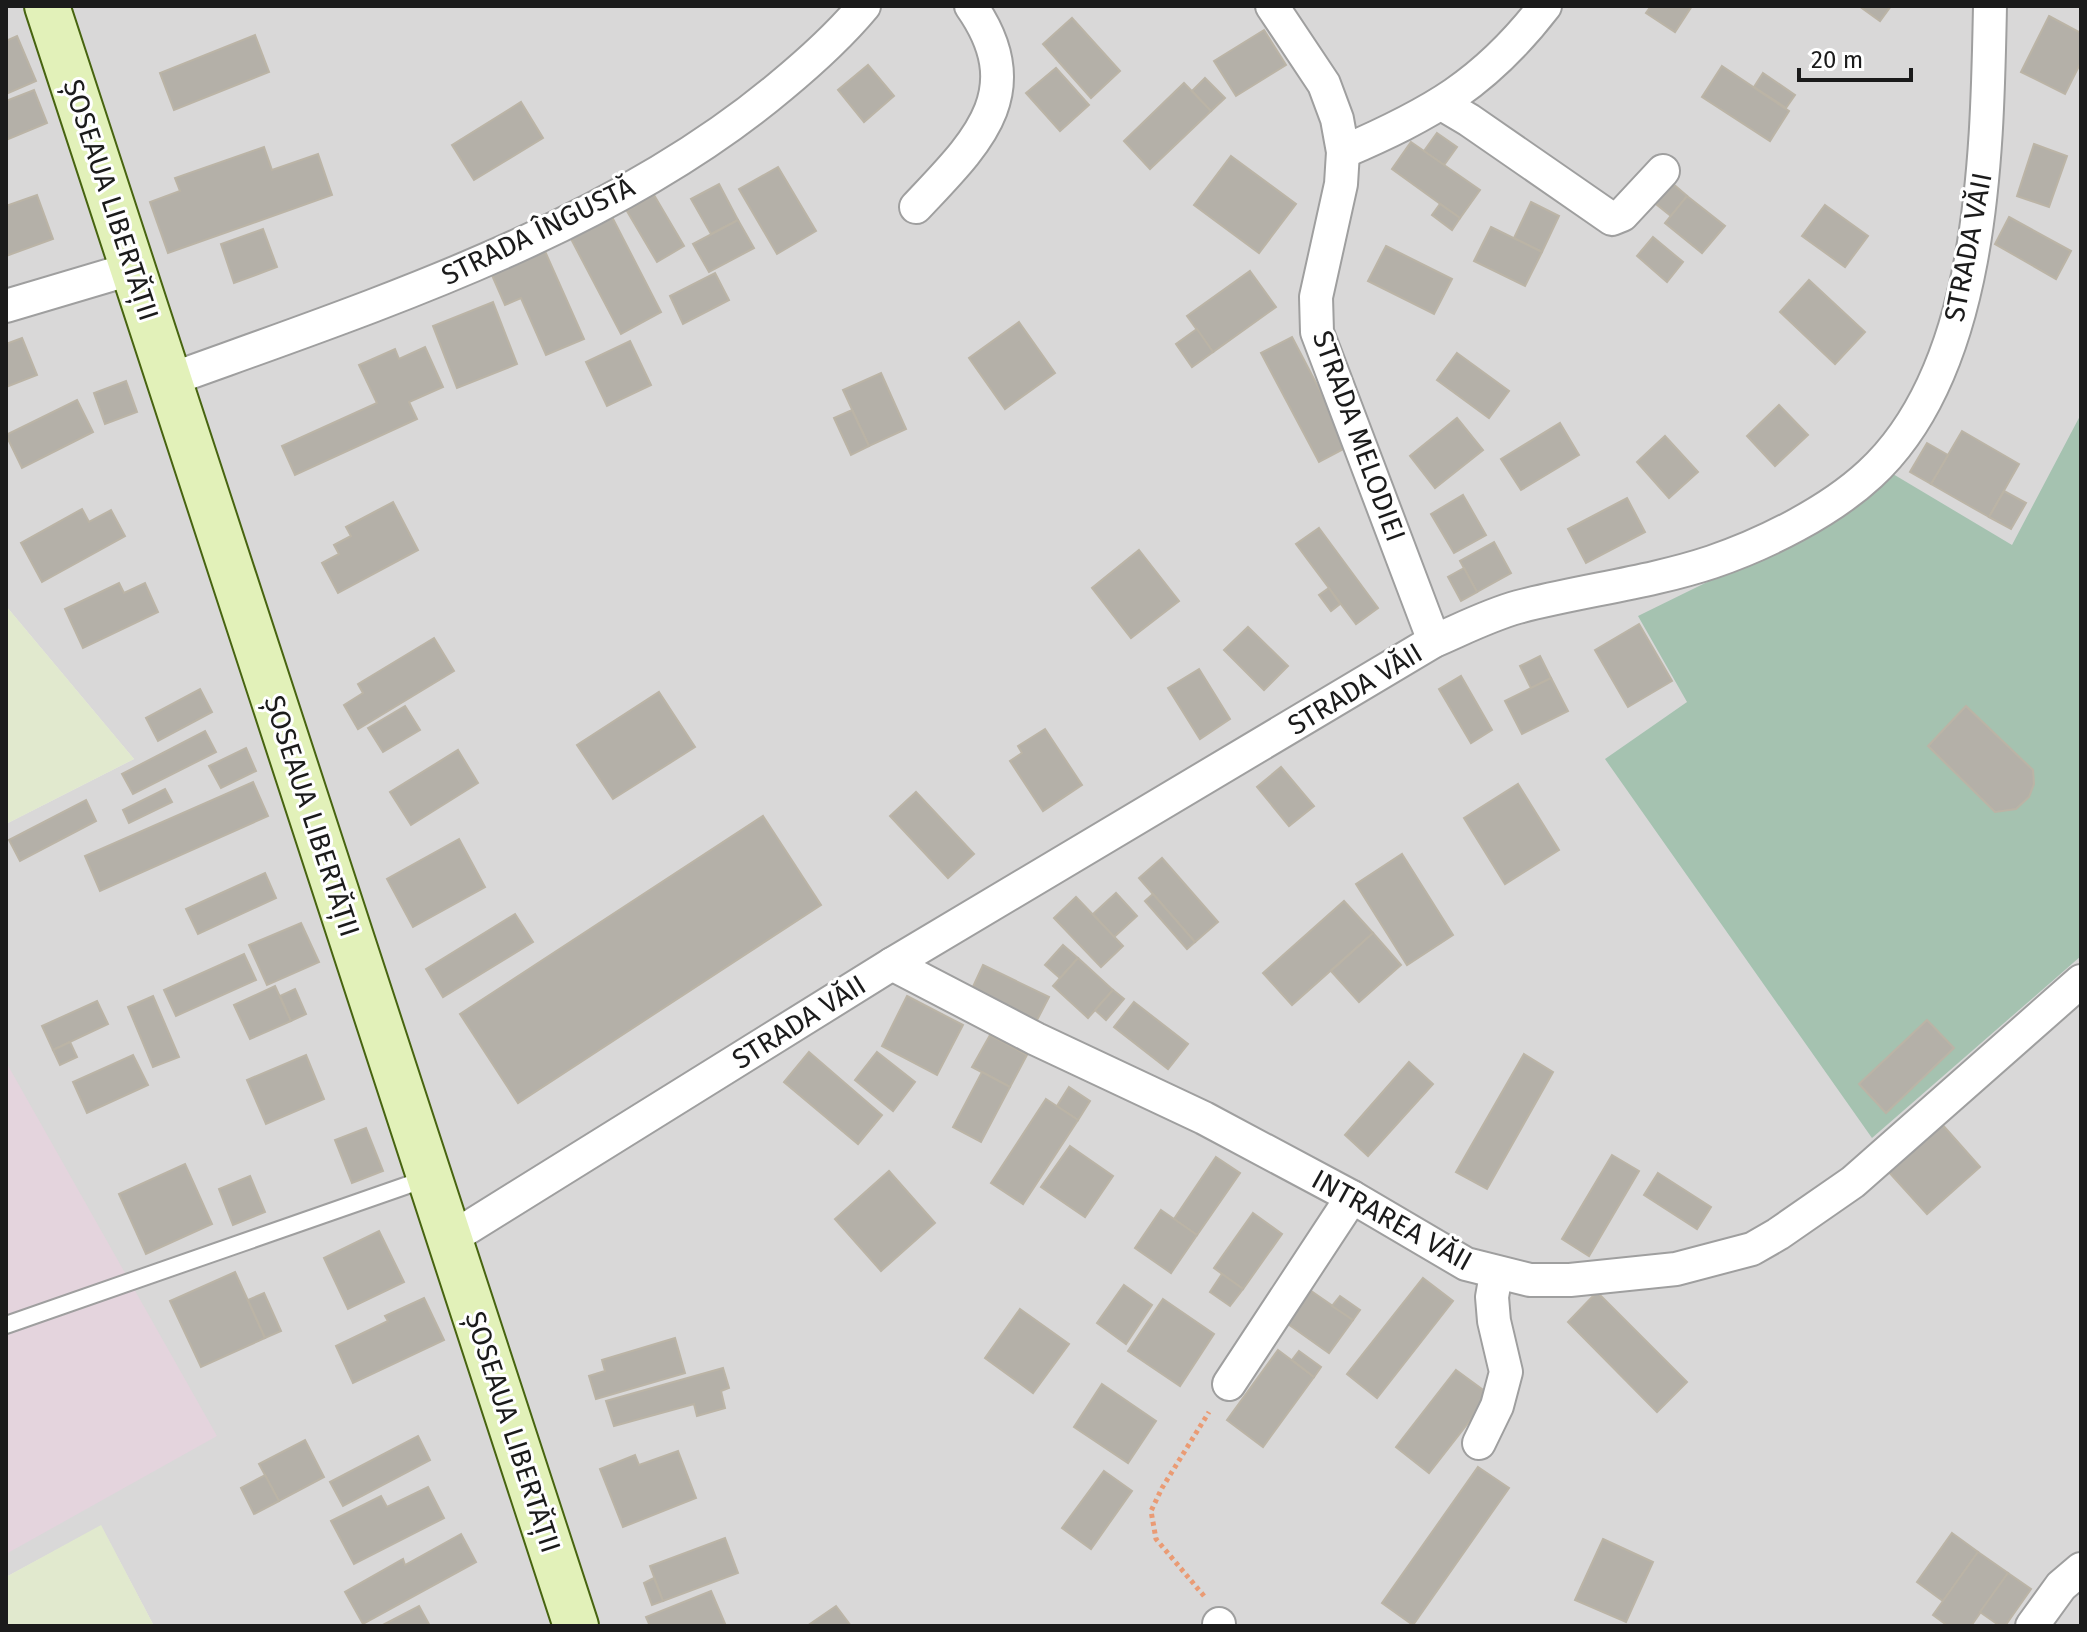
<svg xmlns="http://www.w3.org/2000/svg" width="2087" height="1632" font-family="'Fira Sans',sans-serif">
  <rect width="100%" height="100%" fill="#ebeae1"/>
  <polygon fill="#d9d8d8" points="6,6 2081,6 2081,1626 154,1626 101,1526 6,1577 6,824 134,759 6,606"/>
  <polygon fill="#e4d4dd" points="6,1062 217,1436 6,1554"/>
  <g fill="#e1e9ce">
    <polygon points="6,606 134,759 6,824"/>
    <polygon points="101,1525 154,1626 6,1626 6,1577"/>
  </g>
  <polygon fill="#a5c2b0" points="2081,414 2081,956 1872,1138 1605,759 1687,702 1638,616 1815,529 1893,474 2012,545"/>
  <g fill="#b4b0a8" stroke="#bbb4a6" stroke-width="2">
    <polygon points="1651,6 1692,6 1675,32 1646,13"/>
    <polygon points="1859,6 1891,6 1880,21"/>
    <polygon points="2049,16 2081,33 2081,62 2065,94 2021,72"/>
    <polygon points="1072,18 1120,71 1091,98 1043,44"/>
    <polygon points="1264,30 1286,65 1236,96 1214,61"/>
    <polygon points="255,35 269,72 174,110 160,73"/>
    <polygon points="17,36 36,81 6,94 6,41"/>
    <polygon points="868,65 894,96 864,122 838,90"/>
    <polygon points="1722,66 1789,111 1770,141 1702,97"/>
    <polygon points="1056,68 1089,105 1060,131 1026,93"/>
    <polygon points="1763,73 1795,95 1786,108 1754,87"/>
    <polygon points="1205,78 1225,98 1211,111 1192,91"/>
    <polygon points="1184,83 1211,111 1150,169 1124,141"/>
    <polygon points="34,90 47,123 6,140 6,101"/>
    <polygon points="521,102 543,138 474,180 452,145"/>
    <polygon points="1437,133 1457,147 1444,165 1424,151"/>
    <polygon points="1411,142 1480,190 1460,218 1392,169"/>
    <polygon points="2034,144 2067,156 2049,207 2017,196"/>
    <polygon points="264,147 272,170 318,154 332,195 168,253 150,202 180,191 175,178"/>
    <polygon points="1231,156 1296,204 1259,253 1194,205"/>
    <polygon points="778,167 816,231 777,254 739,189"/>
    <polygon points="1672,183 1687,196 1671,216 1656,204"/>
    <polygon points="719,184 738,220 711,234 691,199"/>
    <polygon points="37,195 53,239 6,256 6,206"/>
    <polygon points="654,195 684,246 657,262 627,211"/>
    <polygon points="1687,196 1725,226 1702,253 1665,223"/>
    <polygon points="1531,202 1559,216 1542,252 1514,238"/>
    <polygon points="1440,204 1460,218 1452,230 1432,215"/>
    <polygon points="1825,205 1868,236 1845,267 1802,236"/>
    <polygon points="611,215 661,312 621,334 570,237"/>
    <polygon points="2009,217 2071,251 2056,279 1995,244"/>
    <polygon points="738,220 754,248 709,272 693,244"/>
    <polygon points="1491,227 1542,252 1525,286 1474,261"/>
    <polygon points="263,229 277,267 234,283 221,244"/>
    <polygon points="1653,237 1683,262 1667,282 1637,256"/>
    <polygon points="1386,246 1452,279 1434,314 1368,281"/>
    <polygon points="544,249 584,339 546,355 521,298 505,305 491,273"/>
    <polygon points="1250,271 1276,307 1213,352 1187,316"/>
    <polygon points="715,273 729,300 683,324 670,296"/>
    <polygon points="1809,280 1865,332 1835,364 1780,312"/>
    <polygon points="493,302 517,364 457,388 433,326"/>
    <polygon points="1019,322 1055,373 1005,409 969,358"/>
    <polygon points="1197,329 1213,352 1192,367 1176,344"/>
    <polygon points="1292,337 1349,446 1319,462 1261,353"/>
    <polygon points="22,338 37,375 6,387 6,344"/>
    <polygon points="630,341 651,385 607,406 586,362"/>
    <polygon points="425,347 443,387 409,402 417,419 295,475 282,446 377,403 359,365 395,349 399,359"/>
    <polygon points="1457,353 1509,391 1489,418 1437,380"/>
    <polygon points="881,373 906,429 869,446 843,390"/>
    <polygon points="126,381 137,412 105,424 94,393"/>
    <polygon points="77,400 93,432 22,468 6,435"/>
    <polygon points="1779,405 1808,435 1775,466 1747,436"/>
    <polygon points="852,410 869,446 851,455 834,418"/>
    <polygon points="1457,418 1483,450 1435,488 1410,456"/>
    <polygon points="1560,423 1579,455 1521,490 1501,459"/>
    <polygon points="1962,431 2019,464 1989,517 1931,484"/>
    <polygon points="1665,436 1698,472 1669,498 1637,462"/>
    <polygon points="1927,443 1948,455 1931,484 1910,472"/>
    <polygon points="2004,491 2026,503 2011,529 1989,517"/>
    <polygon points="1463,495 1486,535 1454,553 1431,514"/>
    <polygon points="1627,498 1645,532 1586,563 1568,529"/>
    <polygon points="393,502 418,550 338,593 322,563 339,554 334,545 351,536 346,527"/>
    <polygon points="82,509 89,522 111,510 125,536 42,582 21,543"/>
    <polygon points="1319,528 1378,608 1356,624 1296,544"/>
    <polygon points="1494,542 1511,573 1477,592 1460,561"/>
    <polygon points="1139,550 1179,601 1131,638 1092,588"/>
    <polygon points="1464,568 1477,592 1461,601 1448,577"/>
    <polygon points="119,583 124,593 145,583 158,612 83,648 65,609"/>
    <polygon points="1329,588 1340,604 1331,611 1319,595"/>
    <polygon points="1639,624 1672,681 1628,707 1595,650"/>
    <polygon points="1248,627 1288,666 1264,690 1224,650"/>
    <polygon points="434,638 454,671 358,729 344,705 363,693 358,684"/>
    <polygon points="1540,656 1551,678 1531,688 1520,666"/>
    <polygon points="1199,669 1230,719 1200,739 1168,688"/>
    <polygon points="1461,676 1492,730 1471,743 1439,689"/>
    <polygon points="1551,678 1568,711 1522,734 1505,701"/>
    <polygon points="200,689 212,712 158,741 146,718"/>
    <polygon points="659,692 695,747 613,799 577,745"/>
    <polygon points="405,706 420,730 383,752 368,728"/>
    <polygon points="1966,706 2033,770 2034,784 2029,797 2016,809 1995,812 1928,746"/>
    <polygon points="1045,729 1082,785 1043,811 1010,761 1022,753 1018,746"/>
    <polygon points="205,731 216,752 133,794 122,774"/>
    <polygon points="246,748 256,771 221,788 209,766"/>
    <polygon points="458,750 478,783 411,825 390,792"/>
    <polygon points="1281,767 1314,806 1289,826 1257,787"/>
    <polygon points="253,782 268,816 100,891 85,856"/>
    <polygon points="1518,784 1559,850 1505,884 1464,818"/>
    <polygon points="165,789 172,802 129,823 123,810"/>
    <polygon points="916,792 974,854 948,878 890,816"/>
    <polygon points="86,800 96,821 20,861 9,840"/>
    <polygon points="763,816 821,905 518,1103 460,1014"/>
    <polygon points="459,839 485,887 413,927 387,879"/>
    <polygon points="1402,854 1453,935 1407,965 1356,884"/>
    <polygon points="1162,858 1218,922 1195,942 1139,878"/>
    <polygon points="265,873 276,898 198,934 186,909"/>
    <polygon points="1116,893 1137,916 1114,937 1093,914"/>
    <polygon points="1153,894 1195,942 1187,949 1145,901"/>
    <polygon points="1076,897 1123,946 1101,967 1054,918"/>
    <polygon points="1344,901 1373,933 1292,1005 1263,973"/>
    <polygon points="515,914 533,942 443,997 426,969"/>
    <polygon points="301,923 319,962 267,985 249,945"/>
    <polygon points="1373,933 1401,965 1359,1002 1331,971"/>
    <polygon points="1063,945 1078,958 1060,978 1045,965"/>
    <polygon points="244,954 256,980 176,1016 164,990"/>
    <polygon points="1078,958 1113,990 1088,1018 1053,986"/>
    <polygon points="983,965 1049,997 1036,1022 971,991"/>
    <polygon points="275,986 291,1021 250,1039 234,1005"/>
    <polygon points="295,989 306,1014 291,1021 280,996"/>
    <polygon points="1113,990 1124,999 1106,1020 1095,1010"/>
    <polygon points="153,996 179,1057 153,1067 128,1007"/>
    <polygon points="907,996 963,1025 937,1075 882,1046"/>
    <polygon points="97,1001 108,1024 53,1050 42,1026"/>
    <polygon points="1134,1002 1188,1044 1168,1069 1114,1027"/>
    <polygon points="1927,1020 1954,1048 1886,1113 1859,1084"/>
    <polygon points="990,1035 1027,1055 1010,1087 972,1067"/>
    <polygon points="70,1042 77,1057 60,1065 53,1050"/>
    <polygon points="809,1052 882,1115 858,1144 784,1082"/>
    <polygon points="877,1052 915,1082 893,1111 855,1080"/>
    <polygon points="1524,1054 1553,1072 1487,1189 1456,1172"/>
    <polygon points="133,1055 148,1085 87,1113 73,1082"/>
    <polygon points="306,1055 324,1099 266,1124 247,1080"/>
    <polygon points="1409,1062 1433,1084 1368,1156 1345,1135"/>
    <polygon points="982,1072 1010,1087 981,1142 953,1127"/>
    <polygon points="1069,1087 1090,1101 1078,1120 1057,1106"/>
    <polygon points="1046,1099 1078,1120 1023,1204 991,1183"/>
    <polygon points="1940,1122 1980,1167 1927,1214 1887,1170"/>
    <polygon points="366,1128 383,1171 352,1183 335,1140"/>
    <polygon points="1070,1146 1113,1176 1085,1217 1041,1187"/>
    <polygon points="1612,1155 1639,1171 1589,1256 1562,1239"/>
    <polygon points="1216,1157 1240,1173 1197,1235 1174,1219"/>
    <polygon points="185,1164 212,1224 146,1254 119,1194"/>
    <polygon points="889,1171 935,1223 881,1271 835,1219"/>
    <polygon points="1658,1173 1711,1207 1697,1229 1644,1195"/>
    <polygon points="250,1176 265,1212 233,1225 219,1189"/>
    <polygon points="1161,1210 1197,1235 1171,1273 1135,1248"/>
    <polygon points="1253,1213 1282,1234 1243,1289 1214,1268"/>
    <polygon points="379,1231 404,1282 348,1309 324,1258"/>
    <polygon points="235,1272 265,1338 201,1367 170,1301"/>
    <polygon points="1222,1274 1243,1289 1230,1306 1210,1292"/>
    <polygon points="1423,1278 1453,1301 1377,1398 1347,1374"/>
    <polygon points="1124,1285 1152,1305 1126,1344 1097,1323"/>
    <polygon points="1304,1286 1353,1320 1329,1353 1281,1319"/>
    <polygon points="1597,1292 1687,1382 1657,1412 1568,1322"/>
    <polygon points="264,1293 281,1331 265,1338 248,1300"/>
    <polygon points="1340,1296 1360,1310 1353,1320 1332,1306"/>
    <polygon points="424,1298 444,1340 353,1383 336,1346 388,1321 385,1316"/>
    <polygon points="1163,1299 1214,1334 1180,1386 1128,1351"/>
    <polygon points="1020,1309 1069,1344 1033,1393 985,1358"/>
    <polygon points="675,1338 685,1373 596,1399 589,1376 605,1371 602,1360"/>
    <polygon points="1278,1350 1314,1377 1263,1447 1227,1420"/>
    <polygon points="1299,1351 1321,1367 1314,1377 1292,1360"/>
    <polygon points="723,1368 729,1388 721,1391 725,1408 697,1416 694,1404 614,1426 606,1401"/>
    <polygon points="1456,1370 1490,1395 1429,1473 1396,1447"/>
    <polygon points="1102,1384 1156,1421 1128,1463 1074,1427"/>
    <polygon points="418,1436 430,1460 343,1506 330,1482"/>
    <polygon points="305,1440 324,1477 279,1501 259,1464"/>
    <polygon points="678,1451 696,1498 623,1527 600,1469 635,1455 639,1465"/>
    <polygon points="1478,1467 1509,1488 1413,1625 1382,1603"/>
    <polygon points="1104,1471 1132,1491 1091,1549 1062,1528"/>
    <polygon points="265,1475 279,1501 254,1514 241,1488"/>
    <polygon points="428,1487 444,1518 354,1564 331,1521 381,1496 387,1507"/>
    <polygon points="1952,1533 1978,1552 1943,1601 1917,1582"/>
    <polygon points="461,1534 476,1562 363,1624 345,1592 403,1559 405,1565"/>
    <polygon points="725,1538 738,1573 663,1601 650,1566"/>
    <polygon points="1603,1539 1653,1562 1626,1622 1575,1600"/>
    <polygon points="1978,1552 2008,1573 1971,1626 1948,1626 1933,1615"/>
    <polygon points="2008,1573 2031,1589 2005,1626 2000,1626 1980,1612"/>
    <polygon points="654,1578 663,1601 652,1605 644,1583"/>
    <polygon points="711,1591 726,1626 650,1626 646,1617"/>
    <polygon points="419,1606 430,1626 381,1626"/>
    <polygon points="836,1606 851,1626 807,1626"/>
  </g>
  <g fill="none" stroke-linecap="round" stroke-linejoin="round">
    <defs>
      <polyline id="service" points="6,1325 428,1178"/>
      <g id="minor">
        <polyline points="1272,6 1324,84 1337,119 1343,152 1341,184 1316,297 1317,332 1434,641"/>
        <polyline points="1442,104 1469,120 1612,219 1622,215 1663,171"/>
        <path d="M1343,152c88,-38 142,-68 202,-146"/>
        <path d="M916,207c59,-63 116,-114 55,-201"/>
        <polyline points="6,306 134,268"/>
        <path d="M169,380c207,-75 442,-151 612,-294 29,-24 58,-50 83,-80"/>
        <polyline points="892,964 1036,1039 1204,1118 1352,1197 1466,1264 1530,1280 1570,1280 1676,1269 1752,1249 1778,1234 1853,1182 2081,981"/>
        <path d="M450,1239l442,-275 542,-323c28,-12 55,-26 84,-34 65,-17 131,-24 194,-45 53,-18 117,-50 158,-88 115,-106 117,-323 120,-468"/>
        <polyline points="1229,1384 1352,1197"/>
        <polyline points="1479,1443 1497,1406 1506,1372 1494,1321 1492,1297 1496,1274"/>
        <polyline points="1219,1626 1219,1624"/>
        <polyline points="2032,1626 2061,1586 2081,1569"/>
      </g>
      <polyline id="secondary" points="47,6 576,1626"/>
    </defs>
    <use href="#service" stroke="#9f9f9f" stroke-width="20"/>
    <use href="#minor" stroke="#9f9f9f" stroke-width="36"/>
    <use href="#secondary" stroke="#476410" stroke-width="48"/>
    <polyline stroke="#ea9b74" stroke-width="5" stroke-dasharray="4 4" stroke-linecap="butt" points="1204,1596 1156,1539 1151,1511 1162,1488 1209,1412"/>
    <use href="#service" stroke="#fff" stroke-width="16"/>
    <use href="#minor" stroke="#fff" stroke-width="32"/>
    <use href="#secondary" stroke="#e2f1b9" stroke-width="44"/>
  </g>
  <g text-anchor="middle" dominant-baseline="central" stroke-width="6" stroke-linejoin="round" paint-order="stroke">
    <g font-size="28" fill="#1b1b1b" stroke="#fff">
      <text transform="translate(111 200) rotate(72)">ȘOSEAUA LIBERTĂȚII</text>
      <text transform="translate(538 231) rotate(-26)">STRADA ÎNGUSTĂ</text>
      <text transform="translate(1968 247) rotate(-79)">STRADA VĂII</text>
      <text transform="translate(1359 436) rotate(70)">STRADA MELODIEI</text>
      <text transform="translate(1355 689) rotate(-31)">STRADA VĂII</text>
      <text transform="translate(312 816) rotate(72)">ȘOSEAUA LIBERTĂȚII</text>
      <text transform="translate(799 1022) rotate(-32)">STRADA VĂII</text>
      <text transform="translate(1392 1220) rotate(29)">INTRAREA VĂII</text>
      <text transform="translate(513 1432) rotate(72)">ȘOSEAUA LIBERTĂȚII</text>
    </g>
  </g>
  <rect width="2087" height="1632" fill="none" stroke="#1b1b1b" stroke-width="16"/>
  <path d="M1799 68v12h112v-12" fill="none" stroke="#1b1b1b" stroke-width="4"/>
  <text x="1811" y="68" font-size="24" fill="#1b1b1b" stroke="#ffffff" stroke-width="6" paint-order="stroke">20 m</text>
</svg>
